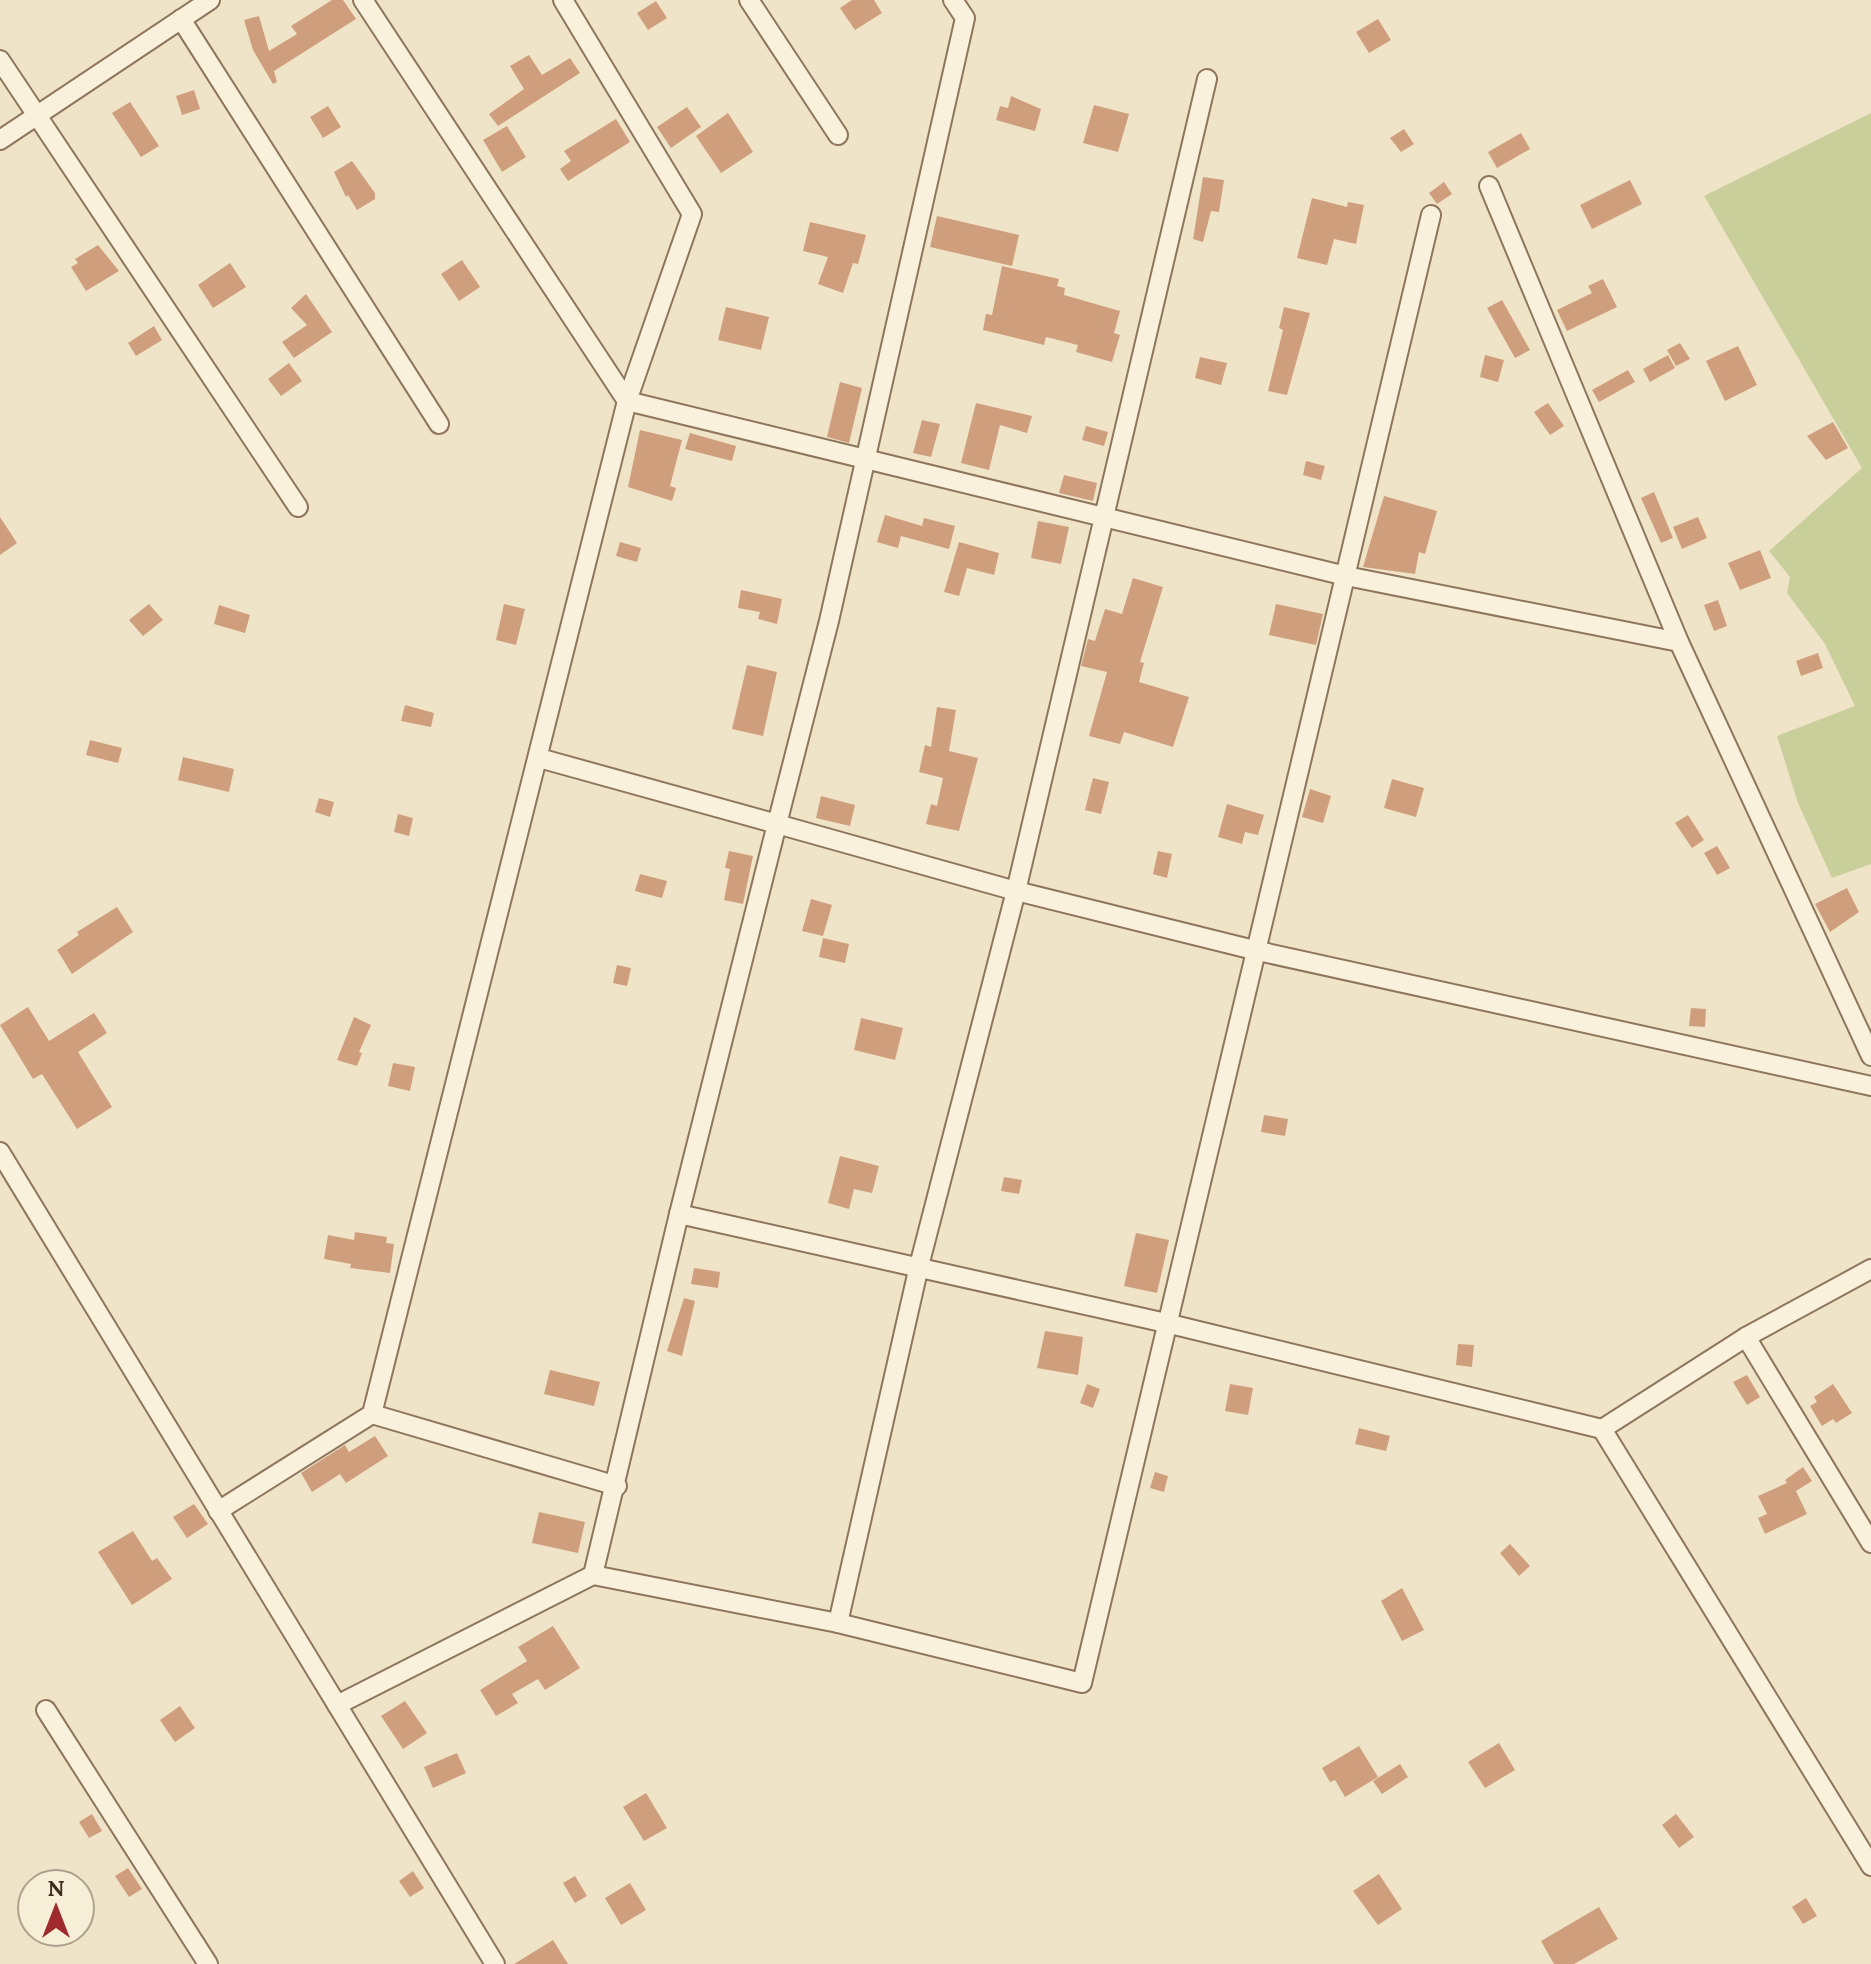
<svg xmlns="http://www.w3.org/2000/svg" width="1871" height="1964" font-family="Lora,serif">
  <rect width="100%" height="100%" fill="#f0e4c8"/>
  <polygon fill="#c9cf9b" points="1871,113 1871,864 1832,878 1798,803 1777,736 1855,706 1825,644 1787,593 1790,577 1769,551 1862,468 1704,196"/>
  <g fill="#cf9f7d">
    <polygon points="332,0 343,0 356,19 274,71 277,82 273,84 253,50 244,20 259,16 269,51 297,34 291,26"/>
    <polygon points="852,0 874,0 882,13 855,30 840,8"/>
    <polygon points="656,1 667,18 648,30 637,13"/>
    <polygon points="1378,19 1391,40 1369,53 1356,32"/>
    <polygon points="529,55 542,75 570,58 580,73 498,126 489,114 524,89 510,66"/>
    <polygon points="194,90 200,109 182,115 176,96"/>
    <polygon points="1011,96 1041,109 1035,131 996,120 1000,106 1008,108"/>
    <polygon points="130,102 159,146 141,157 112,113"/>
    <polygon points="1094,105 1129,114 1118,152 1083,143"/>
    <polygon points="328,106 341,127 323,138 310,117"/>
    <polygon points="687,107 701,127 671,148 657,127"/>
    <polygon points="728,113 753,152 721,173 696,136"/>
    <polygon points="616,119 630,142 568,181 560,169 571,161 564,151"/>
    <polygon points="507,126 526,157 502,172 483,140"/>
    <polygon points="1404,129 1414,144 1401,152 1390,138"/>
    <polygon points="1521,133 1530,149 1497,168 1488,152"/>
    <polygon points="352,161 375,193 375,199 357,210 348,195 346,197 334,172"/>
    <polygon points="1203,177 1224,180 1219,212 1211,211 1203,242 1193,239"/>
    <polygon points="1630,180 1642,204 1592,229 1580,205"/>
    <polygon points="1444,182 1452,194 1437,204 1429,193"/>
    <polygon points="1312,198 1347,207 1348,202 1364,205 1356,244 1334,239 1327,265 1297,258"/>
    <polygon points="937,216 1019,235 1012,266 930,247"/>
    <polygon points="810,222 866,235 858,264 853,263 843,293 818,284 828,257 803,251"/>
    <polygon points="98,245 119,271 86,291 71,267 78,263 75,259"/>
    <polygon points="462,260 480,287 459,301 441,274"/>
    <polygon points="230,263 246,287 213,308 198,285"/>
    <polygon points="1002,266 1059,279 1057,286 1065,288 1064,295 1120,311 1114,333 1120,335 1112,362 1076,352 1078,345 1046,337 1044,345 983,330 986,314 992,315"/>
    <polygon points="1603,279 1617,307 1567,331 1557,310 1592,293 1588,286"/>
    <polygon points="306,294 332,332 294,358 282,342 307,325 291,308"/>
    <polygon points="1502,300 1530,350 1515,358 1487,308"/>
    <polygon points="726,307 769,317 761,350 718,340"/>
    <polygon points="1284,307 1310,313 1287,395 1268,391 1283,330 1279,328"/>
    <polygon points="154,326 162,340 136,356 128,343"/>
    <polygon points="1680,343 1690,359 1676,366 1667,350"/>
    <polygon points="1738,346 1757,385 1725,401 1706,361"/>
    <polygon points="1485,355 1504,360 1498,382 1480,377"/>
    <polygon points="1668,355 1675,368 1650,382 1643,369"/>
    <polygon points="1200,357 1227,363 1221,385 1195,378"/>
    <polygon points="289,363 302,381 281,396 268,379"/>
    <polygon points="1628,370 1635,382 1599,402 1592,390"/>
    <polygon points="840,382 862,388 849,443 827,437"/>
    <polygon points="976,403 1032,416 1027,433 1000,425 989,470 961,463"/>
    <polygon points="1548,403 1564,426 1550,435 1534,412"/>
    <polygon points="922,420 940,424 931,457 913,453"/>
    <polygon points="1833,422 1848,448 1826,460 1807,436"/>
    <polygon points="1086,426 1108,432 1104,446 1082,440"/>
    <polygon points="640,430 682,440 670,486 676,488 672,501 628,487"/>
    <polygon points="690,433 736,446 732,461 685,449"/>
    <polygon points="1306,461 1325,466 1321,480 1303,475"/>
    <polygon points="1064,475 1097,483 1093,501 1059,493"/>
    <polygon points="1654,492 1673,538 1661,543 1641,498"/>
    <polygon points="1384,496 1437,511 1425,554 1419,552 1415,574 1363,567"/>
    <polygon points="885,515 922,526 924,518 955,526 949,549 901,536 898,548 877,542"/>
    <polygon points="0,517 17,543 0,555"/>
    <polygon points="1698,517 1707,538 1682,549 1673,527"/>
    <polygon points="1038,521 1069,527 1061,564 1031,558"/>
    <polygon points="620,542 641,548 637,562 616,556"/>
    <polygon points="959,542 999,553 994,575 967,568 959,596 944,592"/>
    <polygon points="1760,550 1771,578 1740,590 1728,563"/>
    <polygon points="1133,578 1163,587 1140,662 1144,663 1139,682 1189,697 1173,747 1124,732 1120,744 1089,736 1107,672 1081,666 1088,639 1095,641 1105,609 1122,614"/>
    <polygon points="741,590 782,599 777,624 758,619 760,612 738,608"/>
    <polygon points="1718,600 1727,626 1714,631 1704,605"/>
    <polygon points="149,604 163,620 143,636 129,620"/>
    <polygon points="504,604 525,609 516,645 496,640"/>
    <polygon points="1276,604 1323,614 1316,645 1269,635"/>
    <polygon points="219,605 250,615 245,633 214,624"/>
    <polygon points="1818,653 1823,668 1801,676 1796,661"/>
    <polygon points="747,665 777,672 763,736 732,729"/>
    <polygon points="405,705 434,713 431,727 401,721"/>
    <polygon points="937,707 956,710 949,751 978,758 959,831 926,824 931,804 937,806 943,778 919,772 925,745 931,747"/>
    <polygon points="90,740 122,748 118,763 86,755"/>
    <polygon points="183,757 234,769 229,792 178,780"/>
    <polygon points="1093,778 1109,782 1101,814 1085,810"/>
    <polygon points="1392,779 1424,788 1416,817 1384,808"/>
    <polygon points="1310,789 1331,796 1323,823 1302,817"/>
    <polygon points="821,796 855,805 850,826 816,818"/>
    <polygon points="319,798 334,802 330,817 315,812"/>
    <polygon points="1227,804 1264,815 1258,835 1245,832 1242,844 1218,837"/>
    <polygon points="398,814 413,818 409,836 394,832"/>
    <polygon points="1688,815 1704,840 1692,848 1675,823"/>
    <polygon points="1717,846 1730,868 1717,875 1704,853"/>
    <polygon points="729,851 753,856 743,904 724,900 730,869 725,868"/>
    <polygon points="1158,851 1172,854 1167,878 1153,874"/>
    <polygon points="640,874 667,881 662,898 635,891"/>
    <polygon points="1847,888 1859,912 1830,932 1815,904"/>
    <polygon points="811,899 832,905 823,936 802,931"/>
    <polygon points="117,907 133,932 72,974 57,950 79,935 77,932"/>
    <polygon points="823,938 849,944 845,963 819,957"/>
    <polygon points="617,965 631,968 627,986 613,983"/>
    <polygon points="28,1007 49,1041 94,1013 107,1033 78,1052 112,1107 77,1129 42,1074 33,1079 0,1025"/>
    <polygon points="1691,1008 1706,1009 1705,1027 1689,1026"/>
    <polygon points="354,1017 371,1025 359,1052 362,1053 357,1066 337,1060"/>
    <polygon points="861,1018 903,1028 895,1060 854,1050"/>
    <polygon points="393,1063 415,1067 410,1091 388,1086"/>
    <polygon points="1264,1115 1288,1119 1285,1136 1261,1132"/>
    <polygon points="840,1156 879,1166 872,1193 854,1189 849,1209 828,1203"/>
    <polygon points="1004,1177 1022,1180 1019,1194 1001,1191"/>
    <polygon points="355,1232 387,1237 386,1243 394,1244 390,1273 350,1268 351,1264 324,1259 328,1235 354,1240"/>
    <polygon points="1136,1233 1169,1240 1157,1293 1124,1286"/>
    <polygon points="694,1268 720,1272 718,1288 691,1284"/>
    <polygon points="684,1298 695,1301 682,1356 667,1351"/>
    <polygon points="1045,1331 1083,1337 1078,1375 1037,1368"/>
    <polygon points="1458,1344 1474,1345 1472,1367 1456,1365"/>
    <polygon points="550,1370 600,1382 594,1406 544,1394"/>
    <polygon points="1747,1375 1760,1397 1747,1405 1733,1382"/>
    <polygon points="1087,1384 1100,1389 1093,1408 1080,1403"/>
    <polygon points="1230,1384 1253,1388 1248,1415 1225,1411"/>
    <polygon points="1833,1384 1852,1413 1836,1423 1833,1419 1822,1426 1810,1406 1817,1402 1814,1397"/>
    <polygon points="1359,1428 1390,1436 1386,1451 1355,1444"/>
    <polygon points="375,1436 388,1456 346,1483 340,1474 312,1492 301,1473 345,1445 349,1452"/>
    <polygon points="1803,1467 1812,1481 1796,1491 1807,1514 1765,1534 1758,1518 1767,1514 1758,1496 1787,1483 1785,1480"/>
    <polygon points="1155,1472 1168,1476 1164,1492 1150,1488"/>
    <polygon points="194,1504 208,1524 187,1538 173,1517"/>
    <polygon points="539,1512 585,1522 578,1553 532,1543"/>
    <polygon points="133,1531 152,1561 157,1558 172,1579 132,1605 98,1552"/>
    <polygon points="1510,1544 1530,1566 1519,1576 1500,1553"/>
    <polygon points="1402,1588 1424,1630 1402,1641 1381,1601"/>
    <polygon points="553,1626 580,1668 545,1690 538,1679 512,1694 518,1703 496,1716 480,1690 527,1661 518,1647"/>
    <polygon points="405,1701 427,1733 403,1749 381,1716"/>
    <polygon points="180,1706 195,1728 175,1742 160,1720"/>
    <polygon points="1499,1743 1515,1770 1485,1788 1468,1762"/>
    <polygon points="1359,1746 1378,1777 1345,1797 1335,1780 1330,1782 1322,1768"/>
    <polygon points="457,1753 466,1773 433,1788 424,1767"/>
    <polygon points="1400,1764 1408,1777 1382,1794 1373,1781"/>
    <polygon points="646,1793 667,1828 644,1841 623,1807"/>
    <polygon points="92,1814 102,1831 89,1838 79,1822"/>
    <polygon points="1676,1814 1694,1837 1679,1848 1662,1825"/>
    <polygon points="128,1868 142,1889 129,1897 115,1876"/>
    <polygon points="413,1871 424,1888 410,1897 399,1881"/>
    <polygon points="1379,1874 1402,1909 1378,1925 1353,1891"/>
    <polygon points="575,1876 587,1896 575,1903 563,1883"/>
    <polygon points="630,1883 646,1910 621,1925 605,1898"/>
    <polygon points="1806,1898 1817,1916 1803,1924 1792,1907"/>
    <polygon points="1599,1907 1618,1939 1574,1964 1554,1964 1541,1941"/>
    <polygon points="553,1940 568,1964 514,1964"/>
  </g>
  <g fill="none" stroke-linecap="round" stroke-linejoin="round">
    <defs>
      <g id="minor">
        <polyline points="363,0 627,401 1346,576 1679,642"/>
        <polyline points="749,0 838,135"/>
        <polyline points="181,19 439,424"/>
        <polyline points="0,60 298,507"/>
        <polyline points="0,140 210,0"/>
        <polyline points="1489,186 1679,642 1871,1056"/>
        <polyline points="539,758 777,824 829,621 965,18 953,0"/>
        <polyline points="1871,1086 1258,951 1016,891 777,824 679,1214 1166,1323 1602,1429 1746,1337 1871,1269"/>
        <polyline points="0,1152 495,1964"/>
        <polyline points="1746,1337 1871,1543"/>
        <polyline points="372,1414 617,1486"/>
        <polyline points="1602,1429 1871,1866"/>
        <polyline points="218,1511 372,1414 627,401 692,214 563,0"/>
        <polyline points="593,1575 679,1214"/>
        <polyline points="838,1623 919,1266 1016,891 1207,79"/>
        <polyline points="337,1705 593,1575 838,1623 1082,1683 1431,215"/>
        <polyline points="46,1710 208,1964"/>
      </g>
    </defs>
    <use href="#minor" stroke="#8d765c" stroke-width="22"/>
    <use href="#minor" stroke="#faf1dc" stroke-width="18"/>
  </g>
  <g transform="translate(56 1908)"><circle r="38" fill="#f7eed8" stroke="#ada18e" stroke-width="2"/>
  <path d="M0-6L14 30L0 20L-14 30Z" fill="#9e2a2b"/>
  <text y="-12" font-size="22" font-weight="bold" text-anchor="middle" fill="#3d2e20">N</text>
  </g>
</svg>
